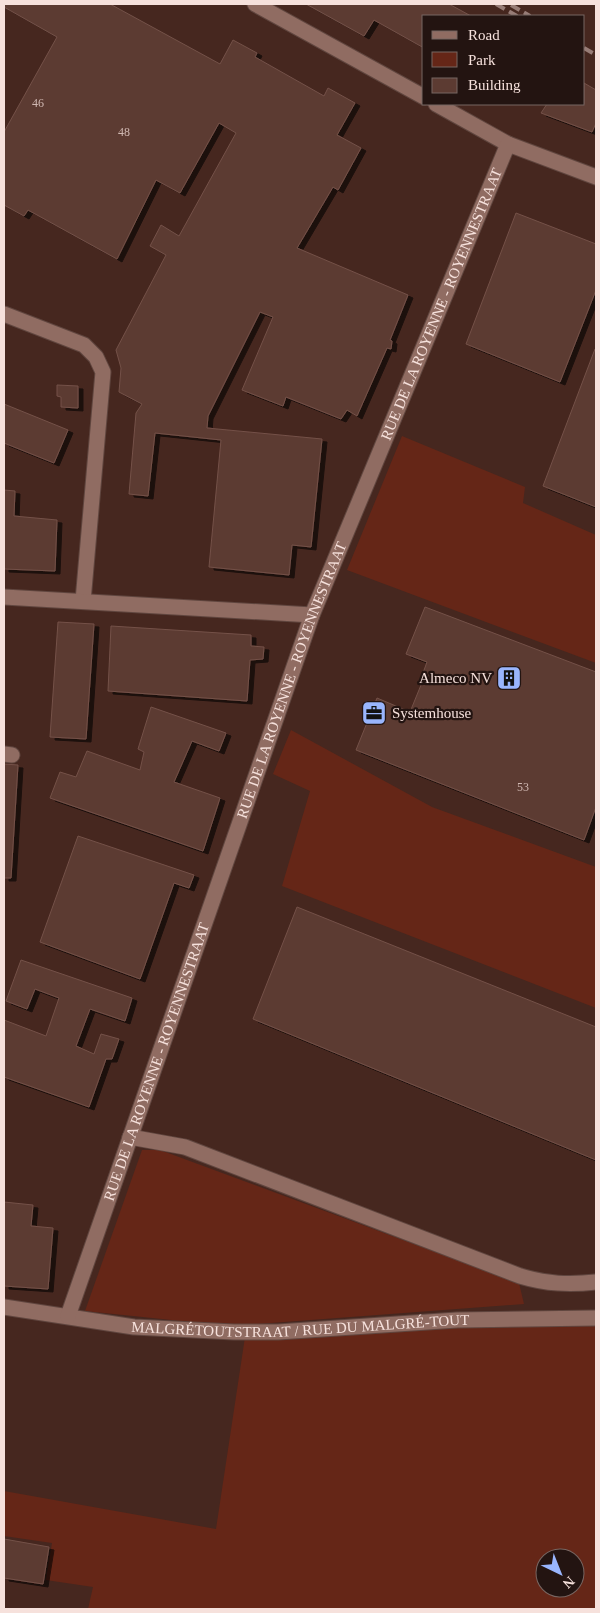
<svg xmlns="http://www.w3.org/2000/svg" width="600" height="1613" font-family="Georgia,serif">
  <defs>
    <filter id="shadow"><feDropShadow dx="5" dy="3" stdDeviation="0" flood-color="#0009"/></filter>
  </defs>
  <rect width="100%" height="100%" fill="#46271f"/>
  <g fill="#652617" fill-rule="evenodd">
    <polygon points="402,436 525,487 523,503 596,535 596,663 347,570"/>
    <polygon points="291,730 432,807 596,867 596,1008 282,886 310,791 273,774"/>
    <polygon points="142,1150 160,1150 519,1283 524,1304 229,1326 85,1311"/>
    <path d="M596,1323v286h-508l5,-22 -47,-7 6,-37 -48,-7v-45l212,38 29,-192 164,-10zM545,1558h30v30h-30z"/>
  </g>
  <g fill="#5c3b32" stroke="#745148" filter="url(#shadow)">
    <polygon points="4,4 110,4 220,64 233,40 257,53 255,57 324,96 328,88 355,103 337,135 361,148 338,190 333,187 297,248 408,295 390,340 392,341 391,349 387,348 357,416 347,410 341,419 286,397 283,406 242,390 273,317 260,312 208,416 207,428 322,439 311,547 292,545 289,575 209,567 221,440 155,433 148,496 129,494 136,413 142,404 119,392 121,368 116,350 166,255 150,246 161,225 179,236 236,133 219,123 180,193 156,180 117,259 28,210 24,216 4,205 4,132 57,37 4,7"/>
    <polygon points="306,4 449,4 471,16 424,16 424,48 374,20 364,36"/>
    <polygon points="584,83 596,90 596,123 592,132 541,113 547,104 584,104"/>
    <polygon points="516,213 596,244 596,290 560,382 466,344"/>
    <polygon points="595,349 596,349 596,507 543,486"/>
    <polygon points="57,385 78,386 78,408 61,407 61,397 57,396"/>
    <polygon points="4,404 68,430 54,463 4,443"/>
    <polygon points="4,490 15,491 14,516 57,520 55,571 4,569"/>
    <polygon points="425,607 596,672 596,807 584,840 356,750 377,698 410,712 421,685 419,684 427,662 406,654"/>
    <polygon points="58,622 94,624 86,739 50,737"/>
    <polygon points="111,626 251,635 251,646 264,647 263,659 250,660 247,701 108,691"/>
    <polygon points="151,707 226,733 219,751 192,741 174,782 220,798 203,851 50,798 60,772 76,777 87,751 140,770 144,752 138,749"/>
    <polygon points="4,764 18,765 11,878 4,878"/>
    <polygon points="78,836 194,875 189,888 174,883 140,979 40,942"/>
    <polygon points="297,907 596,1027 596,1160 253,1019"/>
    <polygon points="21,960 132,998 125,1021 90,1009 76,1046 94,1054 101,1034 119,1039 112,1059 106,1059 89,1107 4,1077 4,1020 46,1036 59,998 35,989 27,1009 6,1001"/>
    <polygon points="4,1202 33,1205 31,1226 53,1228 48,1289 4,1286"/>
    <polygon points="4,1539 49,1547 43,1584 4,1578"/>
  </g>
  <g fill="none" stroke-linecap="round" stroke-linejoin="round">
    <defs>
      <g id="minor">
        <polyline points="255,4 424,97"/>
        <polyline points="436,104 508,144"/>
        <polyline points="4,314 84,345 96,357 103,372 83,601"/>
        <polyline points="4,597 312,615"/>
        <polyline points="4,754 12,755"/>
        <path d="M130,1137l55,10 335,129c27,8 49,9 76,6"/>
        <path id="s1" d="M4,1307l130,20 100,5h44l179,-12 139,-2"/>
        <path id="s2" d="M68,1316l244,-701 196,-471 88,33"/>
      </g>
    </defs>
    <use href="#minor" stroke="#60463f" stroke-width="17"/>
    <use href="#minor" stroke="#906c62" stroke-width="15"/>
    <g stroke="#977c76" stroke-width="4" stroke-dasharray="10 5" stroke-linecap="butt">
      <polyline points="496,4 517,16"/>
      <polyline points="511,5 530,16"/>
      <polyline points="584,48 596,55"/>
    </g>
  </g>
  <defs>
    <symbol id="building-square" viewBox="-11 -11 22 22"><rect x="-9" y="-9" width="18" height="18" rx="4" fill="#99b5fd" stroke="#231411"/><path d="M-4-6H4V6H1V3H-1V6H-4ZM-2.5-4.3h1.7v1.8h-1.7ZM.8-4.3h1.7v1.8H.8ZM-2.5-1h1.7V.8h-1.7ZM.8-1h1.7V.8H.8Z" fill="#111"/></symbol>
    <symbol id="office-square" viewBox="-11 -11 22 22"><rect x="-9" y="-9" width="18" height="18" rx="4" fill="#99b5fd" stroke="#231411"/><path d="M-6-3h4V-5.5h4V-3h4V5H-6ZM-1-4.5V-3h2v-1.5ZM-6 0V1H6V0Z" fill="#111"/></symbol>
  </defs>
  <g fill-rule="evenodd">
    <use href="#building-square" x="495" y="664" width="28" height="28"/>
    <use href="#office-square" x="360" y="699" width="28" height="28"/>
  </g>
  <g text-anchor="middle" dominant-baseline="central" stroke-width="4.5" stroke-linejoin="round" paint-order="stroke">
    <g font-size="12" fill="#d0b8b2">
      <text x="38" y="103">46</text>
      <text x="124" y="132">48</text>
      <text x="523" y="787">53</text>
    </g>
    <g font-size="15" fill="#f6e1dc" stroke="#231411">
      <text stroke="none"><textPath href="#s2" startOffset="1079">RUE DE LA ROYENNE - ROYENNESTRAAT</textPath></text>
      <text stroke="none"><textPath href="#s2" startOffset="674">RUE DE LA ROYENNE - ROYENNESTRAAT</textPath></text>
      <text stroke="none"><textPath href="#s2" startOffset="269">RUE DE LA ROYENNE - ROYENNESTRAAT</textPath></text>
      <text stroke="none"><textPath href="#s1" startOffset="298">MALGRÉTOUTSTRAAT / RUE DU MALGRÉ-TOUT</textPath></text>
    </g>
    <g font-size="15" fill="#f6e1dc" stroke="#231411" text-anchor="end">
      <text x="492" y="678">Almeco NV</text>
      <text x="392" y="713" text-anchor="start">Systemhouse</text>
    </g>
  </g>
  <rect width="600" height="1613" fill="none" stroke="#f6e1dc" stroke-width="10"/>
  <rect x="422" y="15" width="162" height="90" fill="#231411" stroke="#776662"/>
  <rect x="432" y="31" width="25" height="8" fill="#906c62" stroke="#776662"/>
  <text x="468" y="40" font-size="15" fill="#f6e1dc">Road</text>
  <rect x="432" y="52" width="25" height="15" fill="#652617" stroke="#776662"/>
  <text x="468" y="65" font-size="15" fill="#f6e1dc">Park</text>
  <rect x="432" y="78" width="25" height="15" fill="#5c3b32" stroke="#776662"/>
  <text x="468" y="90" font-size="15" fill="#f6e1dc">Building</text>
  <g transform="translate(560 1573) rotate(137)"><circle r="24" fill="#231411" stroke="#776662"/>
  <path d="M0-4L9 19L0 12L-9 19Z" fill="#99b5fd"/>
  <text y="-8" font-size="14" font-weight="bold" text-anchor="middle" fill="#f6e1dc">N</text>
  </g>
</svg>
